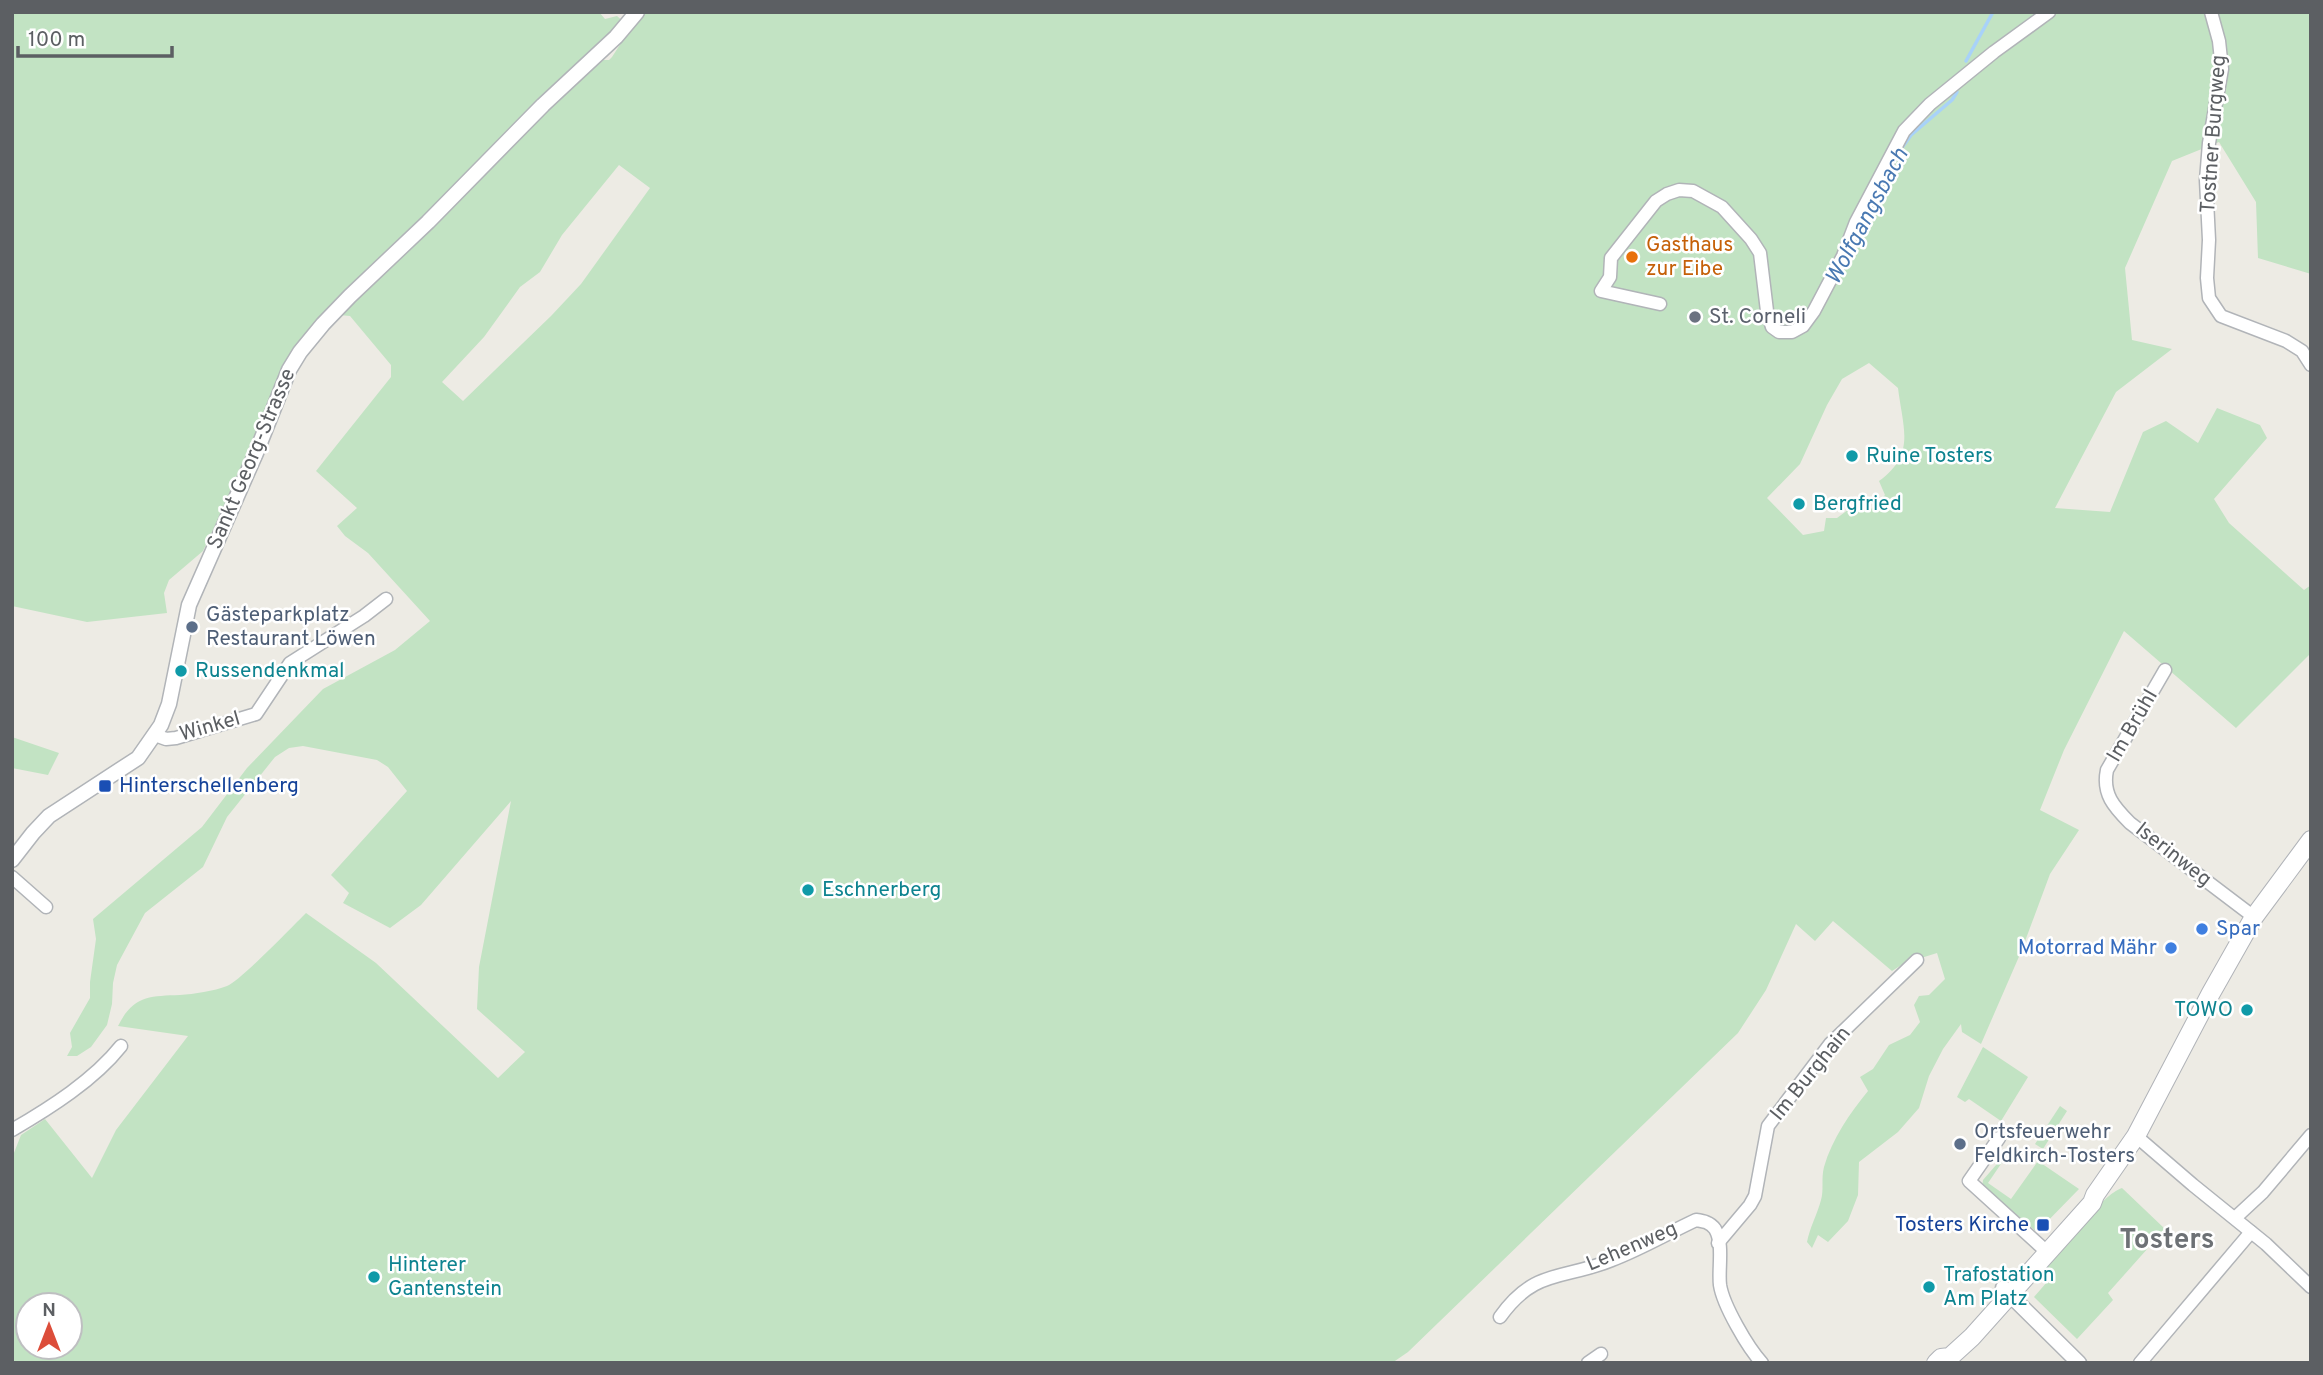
<svg xmlns="http://www.w3.org/2000/svg" width="2323" height="1375" font-family="Overpass,sans-serif">
  <rect width="100%" height="100%" fill="#edebe4"/>
  <g fill="#c2e3c3" fill-rule="evenodd">
    <polygon points="12,12 599,12 605,19 617,16 625,23 426,220 311,326 263,415 237,479 203,551 169,580 164,593 167,613 87,622 12,606"/>
    <path d="M641,12h1670v262l-53,-16 -2,-56 -37,-60 -47,19 -47,107 7,72 40,9 -56,43 -61,116 55,4 33,-80 23,-11 32,22 19,-35 43,17 7,13 -53,61 15,24 75,67 7,-5v68l-75,75 -112,-97 -60,119 -24,60 39,20 -29,44 -29,78 -40,92 -19,-12 -1,-8 -18,25 -14,27 -10,32 -21,24 -39,30 -1,33 -10,26 -20,21 -10,-7 -6,13 -5,-6c3,-15 10,-27 14,-42 3,-10 0,-22 3,-33 8,-28 26,-54 44,-76l-8,-14 13,-8 16,-24 21,-10 10,-13 -6,-17 5,-9 10,-1 16,-16 -8,-26 -16,5 -4,-3 -25,16 -59,-50 -18,20 -19,-17 -30,66 -28,43 -330,319 -16,11h-1380v-205l9,-23 24,-16 47,59 24,-48 72,-94 -70,-10c15,-30 31,-30 62,-31 14,-1 34,-4 47,-9 12,-4 66,-60 79,-73l70,50 122,115 27,-26 -48,-43 2,-42 32,-166 -90,104 -31,23 -47,-25 6,-10 -18,-18 76,-84 -19,-24 -11,-7 -74,-14 -14,2 -14,9 -48,60 -24,50 -58,46 -28,52 -4,18 -1,21 -5,21 -16,22 -14,9h-10l5,-9 -2,-14 20,-35v-16l6,-43 -3,-20 109,-92 45,-59 76,-79 72,-39 35,-29 -62,-68 -23,-17 -8,-10 20,-18 -41,-37 75,-94v-12l-41,-49 -11,-1 206,-209 54,-46h10l3,-3zM619,165l31,23 -69,96 -30,32 -88,85 -21,-19 42,-45 36,-50 20,-15 22,-37zM1869,363l29,25c5,41 18,66 -19,93l6,14 -14,14 -11,-8 -23,17h-11l-2,13 -21,4 -36,-37 33,-34 27,-59 15,-26zM28,1305h42v42h-42z"/>
    <polygon points="12,737 59,753 48,775 12,768"/>
    <polygon points="1983,1047 2028,1077 2001,1121 1969,1099 1965,1102 1957,1097"/>
    <polygon points="2060,1106 2067,1111 2043,1149 2035,1144"/>
    <polygon points="2003,1157 2005,1158 1988,1183 2011,1199 2038,1161 2079,1189 2037,1232 1982,1188 1983,1180"/>
    <path d="M2122,1188l43,41 -57,64 5,7 -36,39 -43,-42 20,-23 -7,-7c16,-18 55,-73 75,-79z"/>
  </g>
  <g fill="none" stroke-linecap="round" stroke-linejoin="round">
    <g stroke="#a8d2f9" stroke-width="3.5">
      <polyline points="1966,61 1993,12"/>
      <polyline points="1901,149 1911,135 1952,100 1957,92"/>
      <polyline points="1856,240 1880,190"/>
    </g>
    <defs>
      <g id="minor">
        <polyline points="2211,12 2219,41 2222,69 2209,143 2206,180 2209,240 2207,278 2209,298 2221,316 2286,341 2302,351 2311,365"/>
        <polyline points="1660,304 1601,291 1610,277 1611,258 1656,201 1667,194 1679,190 1693,191 1722,207 1751,239 1760,253 1767,311 1772,327 1779,332 1792,332 1803,326 1814,311 1843,256 1856,222 1904,131 1930,104 1994,52 2049,12"/>
        <path d="M2165,670l-58,100c-5,24 7,37 23,53l124,94"/>
        <polyline points="155,735 166,739 176,738 256,714 290,663 364,616 386,599"/>
        <polyline points="12,877 46,907"/>
        <path d="M12,1130c38,-22 82,-50 109,-84"/>
        <polyline points="2136,1136 2193,1185 2266,1244 2311,1287"/>
        <polyline points="1999,1138 1969,1181 2047,1252"/>
        <polyline points="2235,1218 2263,1192 2311,1135"/>
        <polyline points="1718,1243 1750,1205 1755,1196 1768,1126 1830,1044 1917,960"/>
        <path d="M1500,1317c35,-49 63,-37 112,-57 29,-11 56,-27 84,-40 7,1 14,2 19,9 9,15 3,40 5,56 3,20 28,63 42,78"/>
        <polyline points="1588,1363 1601,1354"/>
        <polyline points="2140,1363 2251,1232"/>
      </g>
      <g id="tertiary">
        <polyline points="12,860 33,833 49,816 138,758 161,725 169,704 189,605 256,453 289,370 300,352 323,324 350,296 428,222 543,105 616,37 637,12"/>
        <polyline points="2003,1288 2079,1363"/>
      </g>
      <polyline id="secondary" points="1936,1363 1941,1358 1950,1357 1972,1337 2092,1203 2095,1195 2136,1136 2211,993 2254,917 2311,840"/>
    </defs>
    <use href="#minor" stroke="#b1b4b8" stroke-width="15"/>
    <use href="#tertiary" stroke="#b1b4b8" stroke-width="17"/>
    <use href="#secondary" stroke="#b0b3b8" stroke-width="20"/>
    <use href="#minor" stroke="#fff" stroke-width="12"/>
    <use href="#tertiary" stroke="#fff" stroke-width="14"/>
    <use href="#secondary" stroke="#fff" stroke-width="18"/>
  </g>
  <circle fill="#e8710a" stroke="#fff" stroke-width="2.5" cx="1632" cy="257" r="7"/>
  <circle fill="#6b7280" stroke="#fff" stroke-width="2.5" cx="1695" cy="317" r="7"/>
  <g fill="#0f9aa8" stroke="#fff" stroke-width="2.5">
    <circle cx="1852" cy="456" r="7"/>
    <circle cx="1799" cy="504" r="7"/>
    <circle cx="181" cy="671" r="7"/>
    <circle cx="808" cy="890" r="7"/>
    <circle cx="2247" cy="1010" r="7"/>
    <circle cx="374" cy="1277" r="7"/>
    <circle cx="1929" cy="1287" r="7"/>
  </g>
  <g fill="#5c6f8a" stroke="#fff" stroke-width="2.5">
    <circle cx="192" cy="627" r="7"/>
    <circle cx="1960" cy="1144" r="7"/>
  </g>
  <g fill="#1a4fb4" stroke="#fff" stroke-width="2.5">
    <rect x="98" y="779" width="14" height="14" rx="3.5"/>
    <rect x="2036" y="1218" width="14" height="14" rx="3.5"/>
  </g>
  <g fill="#3f7fe0" stroke="#fff" stroke-width="2.5">
    <circle cx="2202" cy="929" r="7"/>
    <circle cx="2171" cy="948" r="7"/>
  </g>
  <g text-anchor="middle" dominant-baseline="central" stroke-width="5" stroke-linejoin="round" paint-order="stroke">
    <g font-size="21" fill="#5c5f63" stroke="#fff">
      <text transform="translate(2214 134) rotate(-86)">Tostner Burgweg</text>
      <text transform="translate(252 459) rotate(-67)">Sankt Georg-Strasse</text>
      <text transform="translate(2133 726) rotate(-60)">Im Brühl</text>
      <text transform="translate(210 727) rotate(-16)">Winkel</text>
      <text transform="translate(2173 855) rotate(38)">Iserinweg</text>
      <text transform="translate(1811 1074) rotate(-51)">Im Burghain</text>
      <text transform="translate(1632 1247) rotate(-23)">Lehenweg</text>
    </g>
    <g font-size="21" fill="#c56008" stroke="#fff" text-anchor="start">
      <text x="1646" y="245">Gasthaus<tspan x="1646" dy="24">zur Eibe</tspan></text>
    </g>
    <g font-size="21" fill="#5b616d" stroke="#fff" text-anchor="start">
      <text x="1709" y="317">St. Corneli</text>
    </g>
    <g font-size="21" fill="#0d838f" stroke="#fff" text-anchor="start">
      <text x="1866" y="456">Ruine Tosters</text>
      <text x="1813" y="504">Bergfried</text>
      <text x="195" y="671">Russendenkmal</text>
      <text x="822" y="890">Eschnerberg</text>
      <text x="2233" y="1010" text-anchor="end">TOWO</text>
      <text x="388" y="1265">Hinterer<tspan x="388" dy="24">Gantenstein</tspan></text>
      <text x="1943" y="1275">Trafostation<tspan x="1943" dy="24">Am Platz</tspan></text>
    </g>
    <g font-size="21" fill="#4e5e75" stroke="#fff" text-anchor="start">
      <text x="206" y="615">Gästeparkplatz<tspan x="206" dy="24">Restaurant Löwen</tspan></text>
      <text x="1974" y="1132">Ortsfeuerwehr<tspan x="1974" dy="24">Feldkirch-Tosters</tspan></text>
    </g>
    <g font-size="21" fill="#164399" stroke="#fff" text-anchor="start">
      <text x="119" y="786">Hinterschellenberg</text>
      <text x="2029" y="1225" text-anchor="end">Tosters Kirche</text>
    </g>
    <g font-size="21" fill="#366cbe" stroke="#fff" text-anchor="start">
      <text x="2216" y="929">Spar</text>
      <text x="2157" y="948" text-anchor="end">Motorrad Mähr</text>
    </g>
    <g font-size="23" font-style="italic" fill="#4979b2" stroke="#fff">
      <text transform="translate(1868 217) rotate(-62)">Wolfgangsbach</text>
    </g>
    <g font-size="28" font-weight="bold" fill="#6d7175" stroke="#fff">
      <text x="2167" y="1241">Tosters</text>
    </g>
  </g>
  <rect width="2323" height="1375" fill="none" stroke="#5c5f63" stroke-width="28"/>
  <g transform="translate(49 1326)"><circle r="33" fill="#ffffff" stroke="#bebfc1" stroke-width="2"/>
  <path d="M0-5L12 26L0 18L-12 26Z" fill="#dc4d3a"/>
  <text y="-10" font-size="19" font-weight="bold" text-anchor="middle" fill="#5c5f63">N</text>
  </g>
  <path d="M18 46v10h154v-10" fill="none" stroke="#5c5f63" stroke-width="3.5"/>
  <text x="28" y="46" font-size="21" fill="#5c5f63" stroke="#ffffff" stroke-width="5" paint-order="stroke">100 m</text>
</svg>
